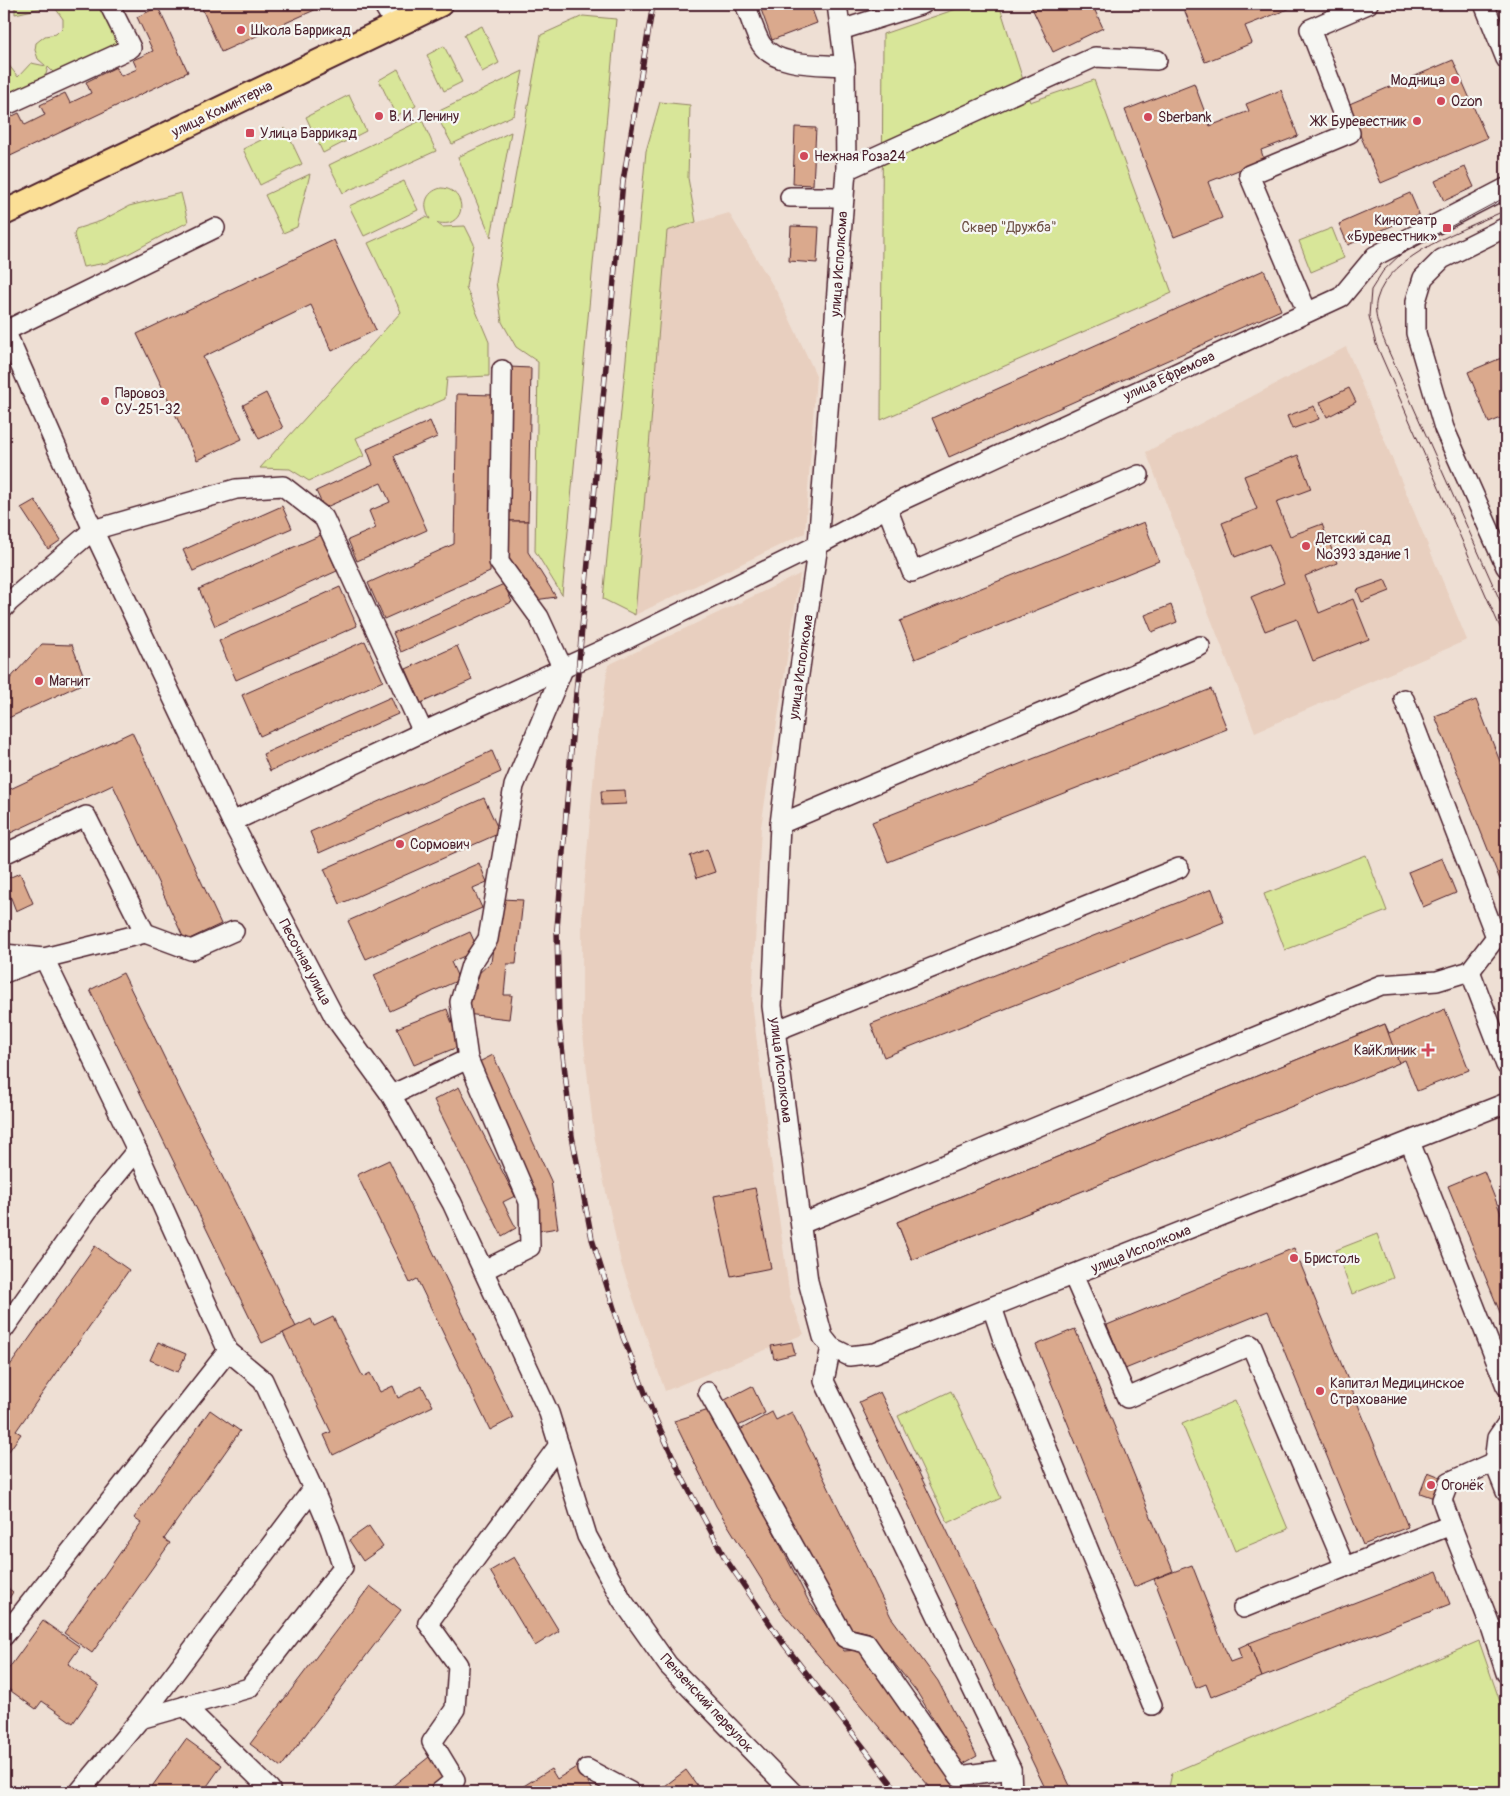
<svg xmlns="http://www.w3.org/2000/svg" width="1510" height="1796" font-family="Pangolin,sans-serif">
  <rect width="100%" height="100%" fill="#eedfd4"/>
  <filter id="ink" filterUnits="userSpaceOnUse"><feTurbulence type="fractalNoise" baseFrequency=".02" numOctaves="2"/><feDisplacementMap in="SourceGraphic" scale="10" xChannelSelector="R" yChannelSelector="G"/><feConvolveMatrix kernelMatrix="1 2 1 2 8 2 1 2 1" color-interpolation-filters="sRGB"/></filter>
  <g filter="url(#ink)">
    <g fill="#e8cfbf">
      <polygon points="729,213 778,294 816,375 805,533 635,615 667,231"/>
      <polygon points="1346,347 1467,640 1255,732 1146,452"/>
      <polygon points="800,574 761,827 752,1001 770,1153 790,1297 804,1334 665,1391 621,1263 594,1135 582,1025 582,912 595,760 608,665"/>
    </g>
    <g fill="#d8e699" stroke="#918262">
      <polygon points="15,4 98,4 119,47 57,76 48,67 44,81 4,105 4,59 18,77 31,63 46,66 38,59 35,50 36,43 45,36 56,34 63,27 63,19 56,9 46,7 15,14"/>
      <polygon points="971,4 999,4 1030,102 1094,80 1172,293 881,420 883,34"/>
      <polygon points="583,16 616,19 562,595 535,551 538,362 516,347 502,322 496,282 541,35"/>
      <polygon points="482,26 499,63 482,72 464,35"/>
      <polygon points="444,46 462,82 444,91 427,55"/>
      <polygon points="398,69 416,106 396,116 379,80"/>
      <polygon points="523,71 514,115 452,144 435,113"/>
      <polygon points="349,95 366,131 323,153 306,117"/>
      <polygon points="660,102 690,105 688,178 696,222 667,231 635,615 603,599 646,151"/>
      <polygon points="422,120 436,151 343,193 329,165"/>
      <polygon points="285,128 302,164 260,185 243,149"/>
      <polygon points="511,132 491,237 458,157"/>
      <polygon points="310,174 297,227 283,233 265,195"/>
      <polygon points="404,181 418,210 364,236 349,206"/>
      <path d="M441,188c21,0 28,28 8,35 -4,1 -9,0 -12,0l5,4 23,-1 9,18 -8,43 23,55v34l-42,2 -2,21 -89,39 8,18 -55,25 -19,-12 -30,-1 141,-156 -33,-69 58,-26 4,2c-8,-13 -5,-27 11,-31z"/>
      <polygon points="181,193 188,222 128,254 106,263 83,267 74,235 76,229 101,221 129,206"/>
      <polygon points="1332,228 1344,258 1311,272 1299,241"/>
      <polygon points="1366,855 1387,911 1285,950 1264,894"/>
      <polygon points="1377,1234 1393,1278 1352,1294 1336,1250"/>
      <polygon points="951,1391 1001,1498 948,1523 898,1416"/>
      <polygon points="1235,1401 1288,1529 1235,1551 1182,1424"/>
      <polygon points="1479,1641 1506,1719 1506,1771 1501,1792 1168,1792 1172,1773"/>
    </g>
    <g fill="#daa98d" stroke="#4a1f2b">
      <polygon points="200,4 317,4 319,8 221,52"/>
      <polygon points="759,4 810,4 817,23 772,40"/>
      <polygon points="1030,4 1092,4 1103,28 1053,52"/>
      <polygon points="1182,4 1301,4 1245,26 1252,43 1205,62"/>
      <polygon points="158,7 188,72 4,159 4,120 19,113 25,125 45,115 40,105 65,93 70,103 91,93 86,82 116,67 121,76 137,69 133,60 153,51 137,17"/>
      <polygon points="1453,60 1487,138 1381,183 1347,105"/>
      <polygon points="1194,83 1210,126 1249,111 1246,104 1281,90 1298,136 1261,150 1264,160 1208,182 1222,218 1174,237 1125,110"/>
      <polygon points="795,127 816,128 813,185 793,184"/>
      <polygon points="1465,167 1474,187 1444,201 1435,181"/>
      <polygon points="1410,193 1419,214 1348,245 1339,224"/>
      <polygon points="791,226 819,227 817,263 789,261"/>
      <polygon points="334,240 376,330 332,351 311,305 203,357 242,439 197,460 137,334"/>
      <polygon points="1264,270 1281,310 949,457 932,418"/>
      <polygon points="1506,356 1506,416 1489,423 1468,372"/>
      <polygon points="509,367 531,368 528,521 506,521"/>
      <polygon points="1349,388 1356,402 1327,417 1320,402"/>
      <polygon points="266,393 283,428 259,439 243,405"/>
      <polygon points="457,394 494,395 490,572 384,619 368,583 454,544"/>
      <polygon points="1314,406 1319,419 1292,429 1287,416"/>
      <polygon points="430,421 437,437 394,456 427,530 357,561 348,540 376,528 369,511 390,502 381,483 324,508 316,491 373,465 367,449"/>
      <polygon points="1298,455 1311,489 1276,502 1290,536 1322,524 1337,563 1305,576 1319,613 1353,599 1369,639 1313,661 1297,619 1265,631 1251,597 1284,583 1269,544 1235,557 1222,523 1257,509 1244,476"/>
      <polygon points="35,500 61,540 48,549 21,508"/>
      <polygon points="282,506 292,528 193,571 183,550"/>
      <polygon points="506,521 528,521 528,552 556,597 535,600 506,560"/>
      <polygon points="1144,522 1159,561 915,659 900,621"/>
      <polygon points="321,535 337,571 215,626 199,589"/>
      <polygon points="1385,580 1390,591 1362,602 1357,590"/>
      <polygon points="504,584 512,602 401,652 393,633"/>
      <polygon points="340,587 357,626 236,680 219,641"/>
      <polygon points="1171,605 1177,622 1152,632 1145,615"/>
      <polygon points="365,641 383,681 260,736 242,695"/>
      <polygon points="42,644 72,645 86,682 4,720 4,685"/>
      <polygon points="457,646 472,680 421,703 406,669"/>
      <polygon points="1211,689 1227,729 888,862 872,822"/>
      <polygon points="391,697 398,714 270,771 263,754"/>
      <polygon points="1476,700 1506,777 1506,895 1435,716"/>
      <polygon points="132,732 221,924 185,941 113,785 4,836 4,792"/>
      <polygon points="492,751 501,772 319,853 310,832"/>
      <polygon points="625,790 626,804 602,805 601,791"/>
      <polygon points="484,798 500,833 340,904 324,869"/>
      <polygon points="707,849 715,872 697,878 690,856"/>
      <polygon points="1442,858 1456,893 1423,907 1408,872"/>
      <polygon points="479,863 487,882 473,888 482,908 366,959 348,921"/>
      <polygon points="20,873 33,903 16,911 4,880"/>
      <polygon points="1212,889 1224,922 884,1057 871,1024"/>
      <polygon points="500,899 523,900 516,964 507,964 504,995 512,995 509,1019 466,1014 469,988 476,989 477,975 491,962"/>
      <polygon points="470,932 478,950 451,962 459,980 390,1011 374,975"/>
      <polygon points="123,973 296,1327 262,1343 90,990"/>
      <polygon points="447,1009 460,1046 414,1065 397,1028"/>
      <polygon points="1445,1009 1469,1070 1417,1091 1405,1060 912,1260 897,1222 1385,1024 1389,1033"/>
      <polygon points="1385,1024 1399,1063 912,1260 897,1222"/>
      <polygon points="493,1055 551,1181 558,1228 539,1231 532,1186 475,1064"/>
      <polygon points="459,1087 515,1196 503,1202 516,1228 502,1236 434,1100"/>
      <polygon points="389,1160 513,1418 490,1430 417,1279 410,1283 357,1175"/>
      <polygon points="1484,1171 1506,1226 1506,1327 1448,1186"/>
      <polygon points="755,1188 771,1268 731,1276 714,1196"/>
      <polygon points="95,1246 129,1270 16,1431 21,1434 4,1458 4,1374"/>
      <polygon points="1294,1248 1408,1527 1363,1545 1268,1311 1125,1369 1107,1325"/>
      <polygon points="333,1317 363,1377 370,1373 380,1392 393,1386 398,1398 422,1386 433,1406 333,1455 324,1435 331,1432 283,1333 311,1319 314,1326"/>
      <polygon points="1075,1329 1173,1571 1134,1587 1036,1345"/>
      <polygon points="158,1342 186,1354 178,1372 150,1360"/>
      <polygon points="792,1342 795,1354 774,1359 771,1346"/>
      <polygon points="752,1386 765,1413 736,1427 723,1401"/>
      <polygon points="880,1392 1073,1792 1047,1792 859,1402"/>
      <polygon points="712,1409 808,1600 844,1651 859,1650 958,1792 934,1792 781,1611 716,1506 674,1421"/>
      <polygon points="210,1410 240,1431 164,1539 170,1543 92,1653 64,1633 141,1523 134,1518"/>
      <polygon points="772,1412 776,1420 792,1412 891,1617 938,1681 977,1756 961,1765 917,1692 870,1633 845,1627 738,1431"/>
      <polygon points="1428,1472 1443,1478 1434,1498 1420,1493"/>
      <polygon points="369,1526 383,1547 363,1561 349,1540"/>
      <polygon points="514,1557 559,1631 535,1646 490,1571"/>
      <polygon points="1192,1565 1230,1662 1241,1658 1238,1648 1249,1643 1262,1677 1211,1697 1206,1684 1196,1688 1154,1579"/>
      <polygon points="1437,1571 1450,1604 1262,1677 1249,1643"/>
      <polygon points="4,1585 13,1592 4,1606"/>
      <polygon points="370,1586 401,1610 281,1767 250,1744"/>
      <polygon points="43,1621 80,1647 68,1664 99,1686 73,1723 42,1701 36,1709 4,1686 4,1675"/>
      <polygon points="186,1739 222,1765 203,1792 148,1792"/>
      <polygon points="429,1757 444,1777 425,1792 385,1792"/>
      <polygon points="578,1766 594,1792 514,1792 551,1769 557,1779"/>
      <polygon points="686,1770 702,1792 657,1792"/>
    </g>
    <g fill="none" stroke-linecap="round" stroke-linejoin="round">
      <defs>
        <g id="minor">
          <polyline points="383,4 395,24"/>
          <path d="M745,4c5,12 9,28 16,40 15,23 59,20 84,22"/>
          <polyline points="837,4 845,66 846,170 818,545 796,695 780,824 772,1006 808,1281 823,1337 831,1347 849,1356 875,1353 1506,1103"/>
          <polyline points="1484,4 1506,59"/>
          <polyline points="841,30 923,4"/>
          <polyline points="4,106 131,48 109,4"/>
          <polyline points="846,170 1095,57 1157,60"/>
          <polyline points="790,197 844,197"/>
          <polyline points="1506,227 1442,259 1423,278 1416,301 1416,333 1444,428 1506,567"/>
          <polyline points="1307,312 1249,175 1350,133 1310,29 1368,4"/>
          <polyline points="4,328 93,530 232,822 423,732 629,638 818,545 898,502 1341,297 1375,256 1506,188"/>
          <polyline points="5,331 215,228"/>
          <polyline points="887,508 912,572 1139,475"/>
          <polyline points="4,608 9,602 93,530 236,489 283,486 324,518 423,732"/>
          <polyline points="1404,699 1496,937 1470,971"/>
          <polyline points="232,822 335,1018 391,1095 452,1203 549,1413 587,1536 622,1600 668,1665 792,1792"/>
          <polyline points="780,824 1200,646"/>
          <polyline points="4,854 86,816 145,933"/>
          <polyline points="4,954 44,958 137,1150 228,1351 263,1380 313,1489 140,1719 79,1792"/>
          <polyline points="4,973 44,958 145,933 191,950 234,931"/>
          <polyline points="775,1031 1179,868"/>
          <polyline points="391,1095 468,1059"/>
          <polyline points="1410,1142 1506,1386"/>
          <polyline points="801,1224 1381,985 1437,981 1470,971 1506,1065"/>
          <polyline points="484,1270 530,1247 529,1202 468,1059 460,1002 471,965 488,939 514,786 563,669 539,617 499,562 502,370"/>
          <polyline points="1073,1275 1127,1398 1251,1345 1345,1567 1243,1608"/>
          <polyline points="992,1307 1004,1343 1152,1705"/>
          <polyline points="4,1329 91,1206 137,1150"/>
          <polyline points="831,1347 824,1381 1011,1769 1012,1792"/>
          <polyline points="708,1392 845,1638 866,1643 959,1776 1011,1769"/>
          <polyline points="1506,1425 1497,1438 1494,1462 1506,1492"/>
          <polyline points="1451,1525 1442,1500 1449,1482 1494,1462"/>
          <polyline points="1345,1567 1451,1525 1492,1630 1506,1673"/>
          <polyline points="4,1636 228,1351"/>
          <polyline points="185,1706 270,1789 270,1792"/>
          <polyline points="140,1719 249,1688 343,1567 330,1529 313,1489"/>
          <polyline points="587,1769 630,1792"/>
          <polyline points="440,1792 455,1780 432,1742 455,1709 458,1665 428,1623 559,1445"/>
        </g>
        <polyline id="major" points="4,213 440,4"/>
      </defs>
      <use href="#minor" stroke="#4a1f2b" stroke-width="22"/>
      <use href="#major" stroke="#4a1f2b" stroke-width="28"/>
      <use href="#minor" stroke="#f6f6f2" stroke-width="19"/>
      <use href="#major" stroke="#fbdf96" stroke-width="24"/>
      <g stroke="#4a1f2b" stroke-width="1">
        <polyline points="1506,197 1403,252 1383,271 1371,290 1369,316 1376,344 1506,641"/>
        <path d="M1506,210c-38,18 -117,44 -129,89 -5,17 5,35 11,51l118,264"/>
      </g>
      <defs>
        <polyline id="rail" points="653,4 623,181 572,737 557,929 559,1019 572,1136 592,1239 623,1337 655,1418 683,1479 725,1558 783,1643 898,1792"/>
      </defs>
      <use href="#rail" stroke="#4a1f2b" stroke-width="5.5"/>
      <use href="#rail" stroke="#f6f6f2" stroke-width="4" stroke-dasharray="11" stroke-linecap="butt"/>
    </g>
  </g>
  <g fill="#d1495b" stroke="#f6f6f2" stroke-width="2">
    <circle cx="241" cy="30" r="5"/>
    <circle cx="1455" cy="80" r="5"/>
    <circle cx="1441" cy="101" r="5"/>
    <circle cx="379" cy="116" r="5"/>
    <circle cx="1148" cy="117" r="5"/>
    <circle cx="1417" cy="121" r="5"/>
    <rect x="245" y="128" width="10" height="10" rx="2.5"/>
    <circle cx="804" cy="156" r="5"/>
    <rect x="1442" y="223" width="10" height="10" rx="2.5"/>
    <circle cx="105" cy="401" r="5"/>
    <circle cx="1306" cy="546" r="5"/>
    <circle cx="39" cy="681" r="5"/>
    <circle cx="400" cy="844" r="5"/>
    <path d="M1425.5 1042.5h5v5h5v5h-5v5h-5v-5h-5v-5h5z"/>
    <circle cx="1294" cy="1258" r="5"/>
    <circle cx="1320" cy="1391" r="5"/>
    <circle cx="1431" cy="1485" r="5"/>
  </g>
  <g text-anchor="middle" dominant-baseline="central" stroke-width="4.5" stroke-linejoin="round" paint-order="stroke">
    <g font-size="14" fill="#4a1f2b" stroke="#f6f6f2" text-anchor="start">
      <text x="251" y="30">Школа Баррикад</text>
      <text x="1445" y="80" text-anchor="end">Модница</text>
      <text x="1451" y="101">Ozon</text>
      <text x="389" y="116">В. И. Ленину</text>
      <text x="1158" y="117">Sberbank</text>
      <text x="1407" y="121" text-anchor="end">ЖК Буревестник</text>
      <text x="260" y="133">Улица Баррикад</text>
      <text x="814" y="156">Нежная Роза24</text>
      <text x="1437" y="220" text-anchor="end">Кинотеатр<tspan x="1437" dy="16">«Буревестник»</tspan></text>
      <text x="115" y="393">Паровоз<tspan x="115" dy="16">СУ-251-32</tspan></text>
      <text x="1316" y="538">Детский сад<tspan x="1316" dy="16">№393 здание 1</tspan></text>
      <text x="49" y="681">Магнит</text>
      <text x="410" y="844">Сормович</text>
      <text x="1417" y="1050" text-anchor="end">КайКлиник</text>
      <text x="1304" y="1258">Бристоль</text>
      <text x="1330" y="1383">Капитал Медицинское<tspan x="1330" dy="16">Страхование</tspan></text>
      <text x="1441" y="1485">Огонёк</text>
    </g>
    <g font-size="14" fill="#4a1f2b" stroke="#f6f6f2">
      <text transform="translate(222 109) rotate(-26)">улица Коминтерна</text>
      <text transform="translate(839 264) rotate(-86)">улица Исполкома</text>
      <text transform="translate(1169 376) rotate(-25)">улица Ефремова</text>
      <text transform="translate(801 667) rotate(-82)">улица Исполкома</text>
      <text transform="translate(305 962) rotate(62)">Песочная улица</text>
      <text transform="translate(781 1070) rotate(83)">улица Исполкома</text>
      <text transform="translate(1141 1249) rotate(-22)">улица Исполкома</text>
      <text transform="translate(707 1703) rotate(47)">Пензенский переулок</text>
    </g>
    <g font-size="14" fill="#6e5146" stroke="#f6f6f2">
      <text x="1009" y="227">Сквер "Дружба"</text>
    </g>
  </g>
  <rect width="1510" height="1796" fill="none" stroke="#f6f6f2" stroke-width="20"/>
  <rect x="10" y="10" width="1490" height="1776" fill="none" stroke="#4a1f2b" stroke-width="2" filter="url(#ink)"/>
</svg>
